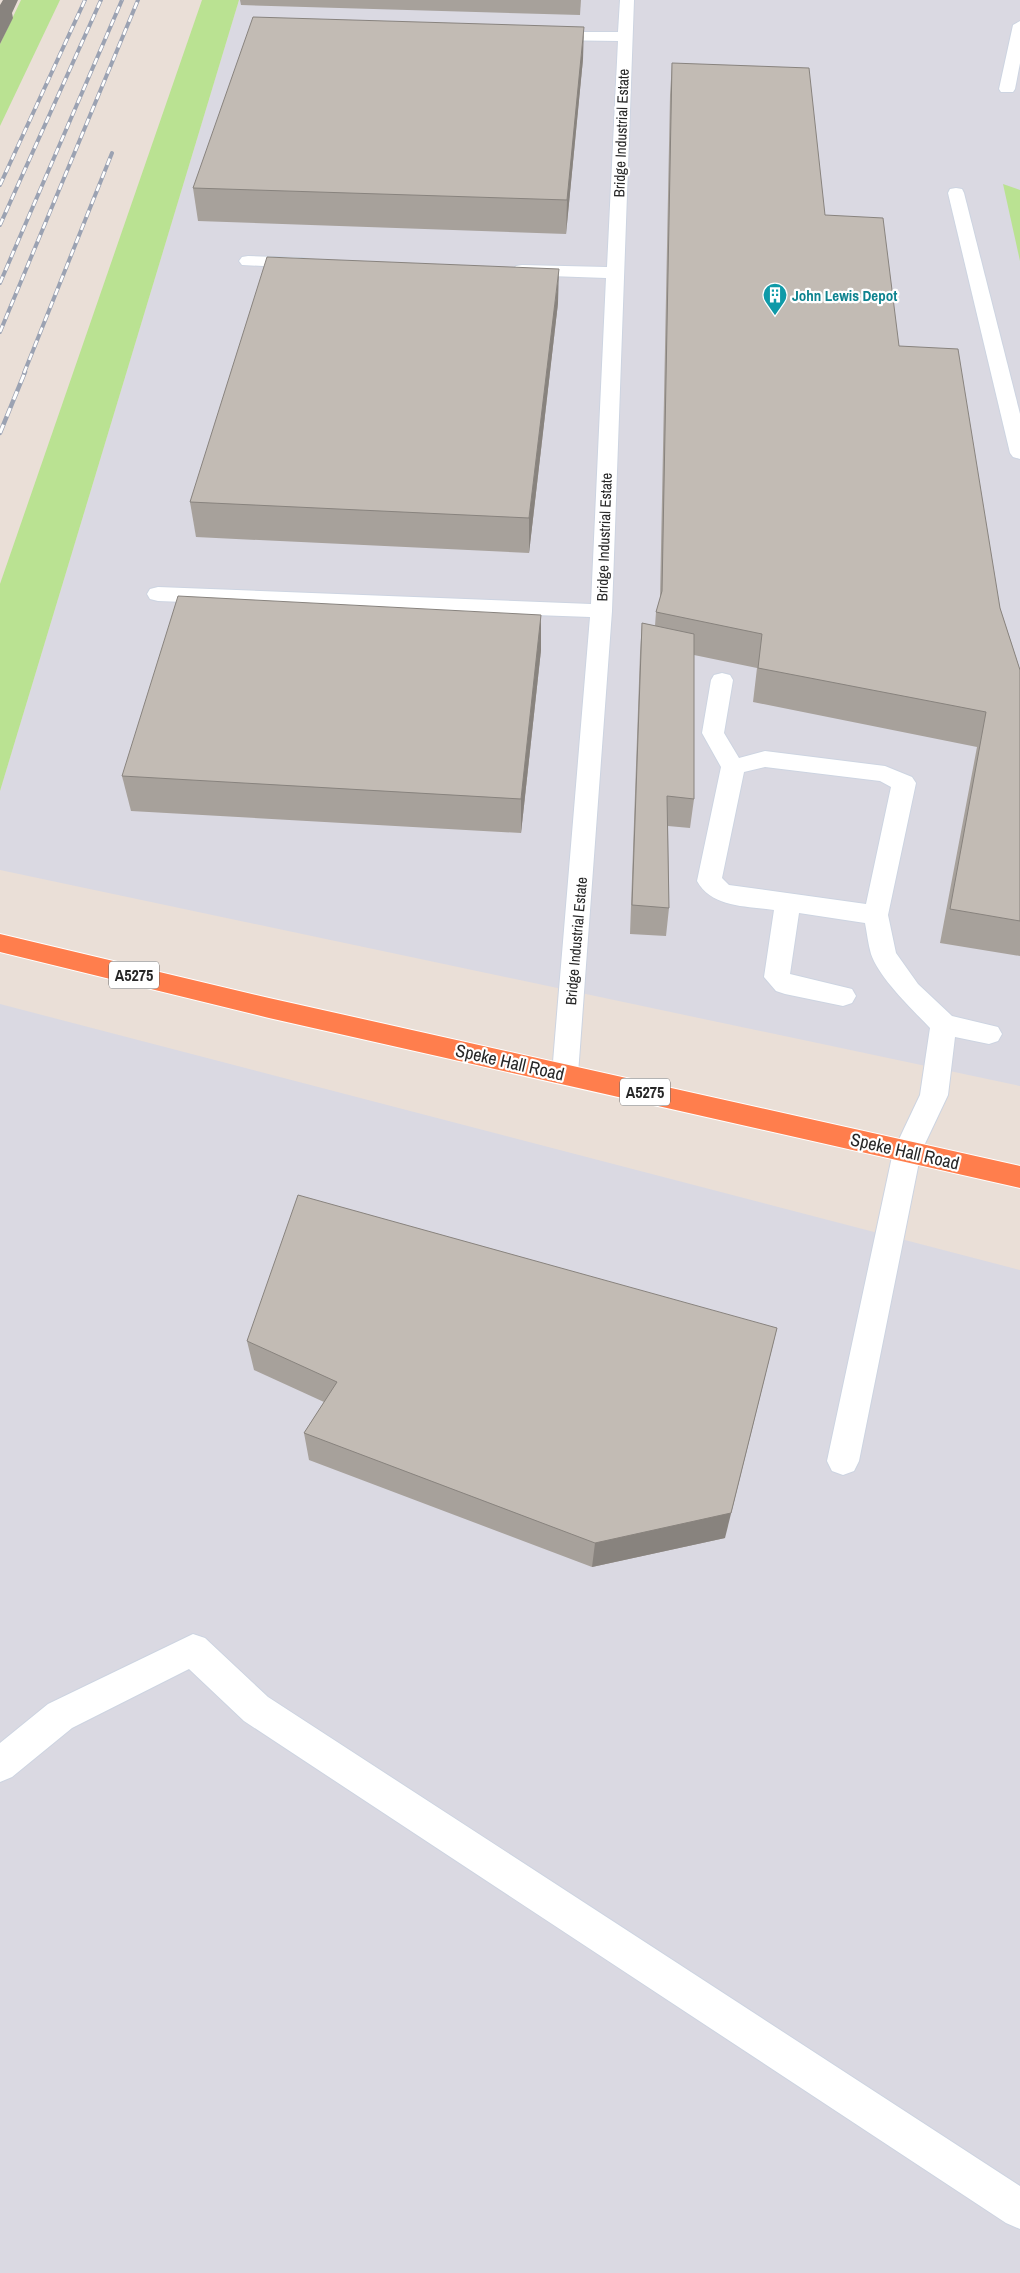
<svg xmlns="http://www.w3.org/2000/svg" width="1020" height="2273" font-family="'Archivo Narrow',sans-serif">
  <rect width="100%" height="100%" fill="#eadfd7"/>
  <g fill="#dad9e2">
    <polygon points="239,0 1020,0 1020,1086 0,870 0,791"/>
    <polygon points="0,1004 1020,1270 1020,2273 0,2273"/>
  </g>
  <g fill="#bae292">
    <polygon points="21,0 60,0 0,126 0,44"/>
    <polygon points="202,0 239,0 0,791 0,584"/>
    <polygon points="1003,184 1020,190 1020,261"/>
  </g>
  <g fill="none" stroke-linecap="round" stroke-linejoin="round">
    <defs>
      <g id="minor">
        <polygon points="620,0 634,0 612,611 578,1074 574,1081 565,1085 556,1081 552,1074 590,617 158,601 150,599 147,594 150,589 158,587 591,604 606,278 522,275 516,274 513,270 516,266 522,265 607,267 618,41 547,40 542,39 540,36 542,33 547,32 618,32"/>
        <polygon points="1020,21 1020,63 1015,89 1013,92 1001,92 999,89 1013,25"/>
        <polygon points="956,188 962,189 964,193 1020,414 1020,459 1013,457 1010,453 948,193 950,189"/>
        <polygon points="248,256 302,258 308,259 311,263 308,267 302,268 242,265 239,261 242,257"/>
        <path d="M722,673l8,2 3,5 -9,53 15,25 26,-7 120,15 27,11 4,6 -28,132 8,38 22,31 34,32 46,11 4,7 -4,7 -9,3 -34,-7 -7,58 -27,57 -62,309 -5,10 -11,4 -11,-4 -5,-10 66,-309 27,-57 10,-67c-17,-18 -51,-50 -59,-74 -3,-10 -4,-21 -6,-31l-66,-10 -9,61 62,15 4,7 -4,7 -9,3 -58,-12 -9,-3 -12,-14 10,-67c-27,-4 -62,-2 -77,-29l24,-114 -19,-34 9,-53 3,-5zM765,767l115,14 11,6 -25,117 -137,-19 -7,-7 22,-106z"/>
        <polygon points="193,1634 205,1638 268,1697 1020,2186 1020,2229 1006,2223 244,1721 189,1669 72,1728 12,1777 0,1782 0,1743 48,1704"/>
      </g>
      <polygon id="highway" points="0,934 269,998 1020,1166 1020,1188 269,1018 0,952"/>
    </defs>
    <use href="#minor" stroke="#cdd4e1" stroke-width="2"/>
    <use href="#highway" stroke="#fff" stroke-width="2"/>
    <use href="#minor" fill="#fff" fill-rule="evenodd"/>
    <use href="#highway" fill="#ff7e4d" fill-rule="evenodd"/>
    <defs>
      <g id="rail-far1">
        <polyline points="0,185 85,0"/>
        <polyline points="0,225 101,0"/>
        <polyline points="0,283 122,0"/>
        <polyline points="0,332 138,0"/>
        <polyline points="24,373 112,153"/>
      </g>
      <polyline id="rail" points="0,433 25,372"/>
    </defs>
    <use href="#rail-far1" stroke="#9ba2b2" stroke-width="4"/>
    <use href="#rail" stroke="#9ba2b2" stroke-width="4.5"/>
    <use href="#rail-far1" stroke="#fff" stroke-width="2.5" stroke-dasharray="7" stroke-linecap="butt"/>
    <use href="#rail" stroke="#fff" stroke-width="3" stroke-dasharray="9" stroke-linecap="butt"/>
  </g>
  <g fill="#a7a19b">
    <polygon points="240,0 581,0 580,15 241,5"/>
    <polygon points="583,59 566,234 198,221 193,188"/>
    <polygon points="672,63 825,215 899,346 1000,608 1020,670 1020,956 940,943 977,747 753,702 757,668 694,655 694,799 690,828 668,826 669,908 666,936 630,934 640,653 642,623 655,626 656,612 660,599 670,95"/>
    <polygon points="558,303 529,553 196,537 190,502"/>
    <polygon points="541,615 541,650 521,833 131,811 122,776"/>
    <polygon points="247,1341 725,1538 592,1567 309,1460 304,1433 324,1402 254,1370"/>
  </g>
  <g fill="#88837e">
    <polygon points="3,0 18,0 12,13 13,18 0,44 0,5"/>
    <polygon points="584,27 583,59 566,234 567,200"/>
    <polygon points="559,269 558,303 529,553 529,518"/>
    <polygon points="541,615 541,650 521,833 521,799"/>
    <polygon points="777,1328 725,1538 592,1567 595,1543"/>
  </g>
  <g fill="#c2bbb4" stroke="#88837e">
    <polygon points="253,17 584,27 567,200 193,188"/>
    <polygon points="672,63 809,68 825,215 883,218 899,346 958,349 1000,608 1020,670 1020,921 950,909 986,712 758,668 762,634 656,612 662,591"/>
    <polygon points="267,257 559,269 529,518 190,502"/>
    <polygon points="178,596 541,615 521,799 122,776"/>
    <polygon points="642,623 694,634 694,799 667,796 669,908 632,905"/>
    <polygon points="298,1195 777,1328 731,1513 595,1543 304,1433 337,1382 247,1341"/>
  </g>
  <defs>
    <symbol id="building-pin" viewBox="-11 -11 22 30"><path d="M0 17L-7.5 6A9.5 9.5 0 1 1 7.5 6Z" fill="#0f9aa8" stroke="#fff"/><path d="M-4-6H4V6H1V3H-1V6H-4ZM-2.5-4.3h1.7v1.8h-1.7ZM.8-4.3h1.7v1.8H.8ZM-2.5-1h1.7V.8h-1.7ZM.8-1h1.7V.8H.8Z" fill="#fff"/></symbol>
  </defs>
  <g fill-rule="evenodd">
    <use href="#building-pin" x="761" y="281" width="28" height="38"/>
  </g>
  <g text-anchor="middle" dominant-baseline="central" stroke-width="4.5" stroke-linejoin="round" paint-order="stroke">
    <g font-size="15" fill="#272727" stroke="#fff">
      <text transform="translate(621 133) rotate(-88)">Bridge Industrial Estate</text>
      <text transform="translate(604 537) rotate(-88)">Bridge Industrial Estate</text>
      <text transform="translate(576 941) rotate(-85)">Bridge Industrial Estate</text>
    </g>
    <g font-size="15" font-weight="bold" fill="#0d838f" stroke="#fff" text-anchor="start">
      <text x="792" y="295">John Lewis Depot</text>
    </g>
    <g fill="#fff" stroke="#686868" stroke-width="1">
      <rect x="109" y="961.5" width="50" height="27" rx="4"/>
      <rect x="620" y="1078.5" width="50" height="27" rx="4"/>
    </g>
    <g font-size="16" font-weight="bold" fill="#272727">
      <text x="134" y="975">A5275</text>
      <text x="645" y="1092">A5275</text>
    </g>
    <g font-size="18" fill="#272727" stroke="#fff">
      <text transform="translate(510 1062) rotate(13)">Speke Hall Road</text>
      <text transform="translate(905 1151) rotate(13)">Speke Hall Road</text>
    </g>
  </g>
</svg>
